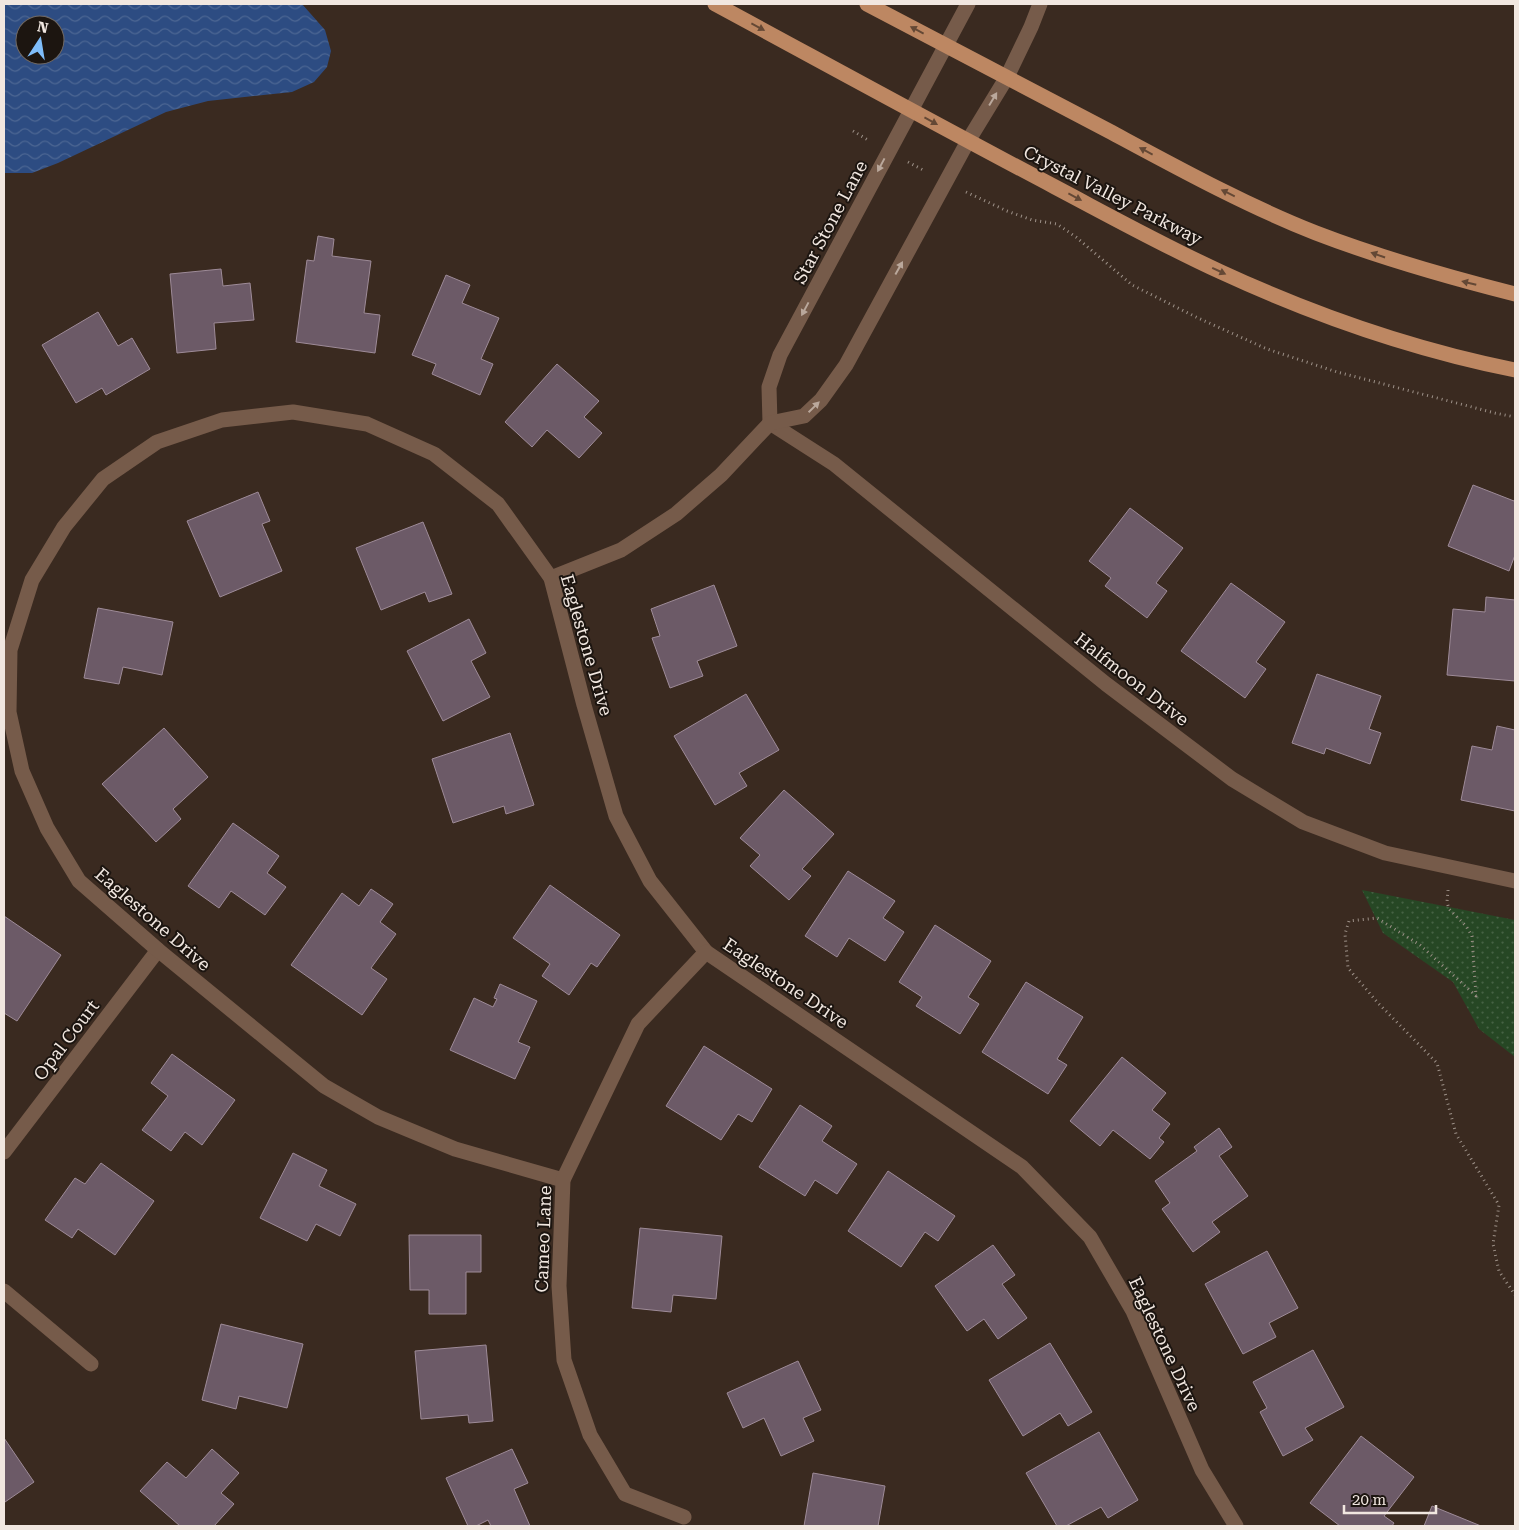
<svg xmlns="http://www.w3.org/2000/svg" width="1519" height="1530" font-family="'Roboto Serif',serif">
  <defs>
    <pattern id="park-dots" width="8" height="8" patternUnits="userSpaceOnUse" patternTransform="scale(1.25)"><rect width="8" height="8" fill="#264724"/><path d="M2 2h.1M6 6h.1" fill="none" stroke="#466244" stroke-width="1.8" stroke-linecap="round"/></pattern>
    <pattern id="water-waves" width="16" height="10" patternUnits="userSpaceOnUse" patternTransform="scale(1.25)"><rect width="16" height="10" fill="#2d4c82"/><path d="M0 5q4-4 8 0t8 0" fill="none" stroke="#4c6693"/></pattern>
  </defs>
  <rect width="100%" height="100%" fill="#3a2a20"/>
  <polygon fill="url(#park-dots)" points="1362,890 1515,920 1515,1057 1479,1029 1453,982 1383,933"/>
  <path fill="url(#water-waves)" fill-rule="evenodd" d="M4,4h298l23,26 6,21 -4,16 -13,15 -22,10 -84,9 -42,11 -108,51 -26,10h-28zM25,25h30v30h-30z"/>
  <g fill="#6c5a67" stroke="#9e8b98">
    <polygon points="318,236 334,239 332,256 371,261 364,313 380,315 375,353 296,342 307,260 314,261"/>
    <polygon points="221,269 223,286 250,283 254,320 214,323 216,349 177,353 170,274"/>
    <polygon points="446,275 470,285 462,303 499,318 481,359 493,364 480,395 432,374 436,364 412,355"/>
    <polygon points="98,312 118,346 132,338 150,369 106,395 102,388 76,403 42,345"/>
    <polygon points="557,364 599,401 584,417 602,433 579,458 547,430 532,447 505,422"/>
    <polygon points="1473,485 1514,501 1515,498 1515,555 1509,571 1448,546"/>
    <polygon points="258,492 270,521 262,524 282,571 220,597 187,521"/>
    <polygon points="1130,508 1183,548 1156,583 1167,591 1147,618 1105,586 1111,578 1089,561"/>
    <polygon points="423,522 452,594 429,602 425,592 381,610 356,548"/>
    <polygon points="1231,583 1285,622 1256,662 1266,669 1245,698 1181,651"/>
    <polygon points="714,585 737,646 697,661 703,676 670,688 652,638 660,636 651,609"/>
    <polygon points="1486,597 1515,600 1515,681 1447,675 1453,609 1485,612"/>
    <polygon points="98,608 173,622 162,675 123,667 119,684 84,678"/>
    <polygon points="469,619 486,653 471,661 490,697 443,721 407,651"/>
    <polygon points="1317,674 1381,696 1369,729 1381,733 1370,764 1326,748 1324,754 1292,743"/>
    <polygon points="746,694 779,750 739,773 747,786 715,805 674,736"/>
    <polygon points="1497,726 1515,730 1515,811 1461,800 1472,746 1492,750"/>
    <polygon points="164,728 208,777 173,809 181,819 156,842 102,784"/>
    <polygon points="510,733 534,805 506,814 504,806 453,823 432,759"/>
    <polygon points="784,790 834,834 802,869 811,876 789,900 750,866 760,855 740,838"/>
    <polygon points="233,823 279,856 267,873 286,887 265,915 231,891 219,908 188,886"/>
    <polygon points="848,871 895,901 883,918 904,932 885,961 849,938 837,957 805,936"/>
    <polygon points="550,885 620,935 597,967 591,963 569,995 542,976 550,964 513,938"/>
    <polygon points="371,889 393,904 380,922 396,934 371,968 387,979 362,1015 291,965 342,893 359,906"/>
    <polygon points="4,916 61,955 17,1021 4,1013"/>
    <polygon points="935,925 991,961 968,997 979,1004 960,1034 916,1006 922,997 899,982"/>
    <polygon points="1026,982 1083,1017 1057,1059 1067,1065 1048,1094 982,1052"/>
    <polygon points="500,984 537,1001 518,1042 530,1047 515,1079 450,1050 474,998 493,1007 497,999 494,998"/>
    <polygon points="704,1046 772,1089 752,1122 738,1114 721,1140 666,1106"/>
    <polygon points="172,1054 235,1100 202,1145 185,1132 171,1151 142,1130 168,1096 151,1083"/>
    <polygon points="1122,1057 1166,1093 1152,1110 1170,1124 1159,1138 1164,1142 1150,1159 1113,1130 1100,1146 1070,1121"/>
    <polygon points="800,1105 832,1126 822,1141 857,1164 837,1194 815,1180 805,1196 759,1167"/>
    <polygon points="1219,1128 1232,1147 1219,1156 1248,1196 1212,1222 1220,1232 1193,1252 1162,1209 1170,1203 1155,1181 1197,1151 1194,1147"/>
    <polygon points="293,1153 327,1170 319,1186 356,1204 340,1236 316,1224 307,1241 260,1218"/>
    <polygon points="101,1163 154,1201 115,1255 78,1229 72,1238 45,1220 75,1178 85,1184"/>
    <polygon points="888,1171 955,1216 938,1241 925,1232 901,1267 848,1231"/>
    <polygon points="640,1228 722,1236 716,1299 673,1295 671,1312 632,1308"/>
    <polygon points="409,1235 481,1235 481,1272 466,1272 466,1314 429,1314 429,1290 410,1290"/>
    <polygon points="993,1245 1015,1275 1002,1284 1027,1318 998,1339 984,1319 967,1331 935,1286"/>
    <polygon points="1267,1251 1298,1308 1269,1323 1276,1337 1243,1354 1205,1284"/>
    <polygon points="221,1324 303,1344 287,1408 239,1396 236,1409 202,1400"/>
    <polygon points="1050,1343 1092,1412 1068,1426 1060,1413 1023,1436 989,1380"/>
    <polygon points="486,1345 493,1421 469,1423 468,1415 421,1419 415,1351"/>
    <polygon points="1313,1350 1344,1407 1305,1428 1313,1440 1283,1456 1260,1412 1267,1408 1253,1382"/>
    <polygon points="798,1361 821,1410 803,1418 814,1441 781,1456 764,1418 743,1428 727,1393"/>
    <polygon points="1099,1432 1138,1500 1108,1518 1101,1507 1066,1526 1057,1526 1026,1473"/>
    <polygon points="1361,1436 1414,1477 1384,1516 1394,1523 1392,1526 1340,1526 1310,1503"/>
    <polygon points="4,1438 34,1482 5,1502 4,1501"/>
    <polygon points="212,1449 239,1473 221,1493 234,1504 214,1526 180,1526 140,1491 167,1462 186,1478"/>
    <polygon points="512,1449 528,1483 514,1489 530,1526 491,1526 488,1520 476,1526 468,1526 446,1478"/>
    <polygon points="813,1473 885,1486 878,1526 804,1526"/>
    <polygon points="1432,1506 1481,1526 1424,1526"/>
  </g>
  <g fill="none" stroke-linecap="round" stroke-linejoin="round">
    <g stroke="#9e9289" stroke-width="3" stroke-dasharray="1 4" stroke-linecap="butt">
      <polyline points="853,131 868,140"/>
      <polyline points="908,162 925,171"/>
      <polyline points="966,192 1007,211 1032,220 1057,224 1076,237 1132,285 1198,318 1267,349 1337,372 1495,413 1515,417"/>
      <polyline points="1448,890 1447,902 1449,909 1466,926 1472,936 1476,996 1420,945 1377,918 1349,921 1345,934 1348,968 1378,1003 1437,1063 1456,1134 1499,1205 1493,1244 1499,1271 1515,1295"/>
    </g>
    <g stroke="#765b4a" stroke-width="15">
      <polyline points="770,423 834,464 1106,684 1232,779 1303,822 1385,853 1515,881"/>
      <polyline points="770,423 769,387 780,355 968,4"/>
      <polyline points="551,578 621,550 676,514 721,475 770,423 804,416 821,400 846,365 968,141 1007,77 1031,27 1040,4"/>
      <polyline points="4,1152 158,950"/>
      <polyline points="563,1180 455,1149 378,1117 324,1086 158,950 79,881 47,828 22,771 9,712 10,650 32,580 64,527 103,479 157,442 222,420 293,412 367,424 434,454 498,504 551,578 584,705 616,816 650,881 706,952 1022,1167 1090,1237 1133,1311 1202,1470 1236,1526"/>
      <polyline points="4,1291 91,1364"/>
      <polyline points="684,1517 625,1494 590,1435 564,1360 559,1286 563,1180 638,1024 706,952"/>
    </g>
    <g stroke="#bd8762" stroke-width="15">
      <path d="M715,4c113,61 226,123 340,183 55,29 109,59 166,85 93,43 194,78 294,98"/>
      <path d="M867,4c81,42 161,85 242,127 67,36 136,74 207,102 65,25 132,44 199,61"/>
    </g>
  </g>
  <defs><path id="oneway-solid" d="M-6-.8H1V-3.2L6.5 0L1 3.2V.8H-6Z" transform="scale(1.25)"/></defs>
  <g fill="#644835">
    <use href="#oneway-solid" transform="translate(758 27) rotate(28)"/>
    <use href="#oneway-solid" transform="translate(917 30) rotate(-152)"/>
    <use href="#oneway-solid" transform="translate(931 121) rotate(29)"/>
    <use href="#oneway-solid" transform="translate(1146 151) rotate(-152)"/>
    <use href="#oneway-solid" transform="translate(1228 193) rotate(-154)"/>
    <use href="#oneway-solid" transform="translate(1075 197) rotate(28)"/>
    <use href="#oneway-solid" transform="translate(1378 255) rotate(-161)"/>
    <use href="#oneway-solid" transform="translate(1219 271) rotate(25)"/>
    <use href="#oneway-solid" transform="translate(1469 283) rotate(-166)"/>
  </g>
  <g fill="#baa89c">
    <use href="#oneway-solid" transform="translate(993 99) rotate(-59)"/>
    <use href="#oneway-solid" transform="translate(881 165) rotate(118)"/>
    <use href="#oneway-solid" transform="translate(899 268) rotate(-61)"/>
    <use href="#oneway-solid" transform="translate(805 309) rotate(118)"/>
    <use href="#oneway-solid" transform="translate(814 407) rotate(-44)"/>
  </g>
  <g text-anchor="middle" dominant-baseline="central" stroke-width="4" stroke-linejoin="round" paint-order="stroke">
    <g font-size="18" fill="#f1e7e0" stroke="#1c1510">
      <text transform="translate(1113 195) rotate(27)">Crystal Valley Parkway</text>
      <text transform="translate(830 222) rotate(-62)">Star Stone Lane</text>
      <text transform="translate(587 645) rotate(74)">Eaglestone Drive</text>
      <text transform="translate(1132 679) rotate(38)">Halfmoon Drive</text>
      <text transform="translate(153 919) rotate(41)">Eaglestone Drive</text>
      <text transform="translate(786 983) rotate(34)">Eaglestone Drive</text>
      <text transform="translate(66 1040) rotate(-53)">Opal Court</text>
      <text transform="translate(543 1239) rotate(-88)">Cameo Lane</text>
      <text transform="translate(1165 1344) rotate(65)">Eaglestone Drive</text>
    </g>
  </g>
  <rect width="1519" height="1530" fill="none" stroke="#f1e7e0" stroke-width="10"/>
  <g transform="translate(40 40) rotate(12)"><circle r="24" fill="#1c1510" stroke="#716963"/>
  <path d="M0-4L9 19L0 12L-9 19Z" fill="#7fbdfa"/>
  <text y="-8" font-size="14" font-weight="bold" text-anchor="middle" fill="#f1e7e0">N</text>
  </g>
  <path d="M1344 1505v8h92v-8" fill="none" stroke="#f1e7e0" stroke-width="2.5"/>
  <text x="1352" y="1505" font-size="15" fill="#f1e7e0" stroke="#1c1510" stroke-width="4" paint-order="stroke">20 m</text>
</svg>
